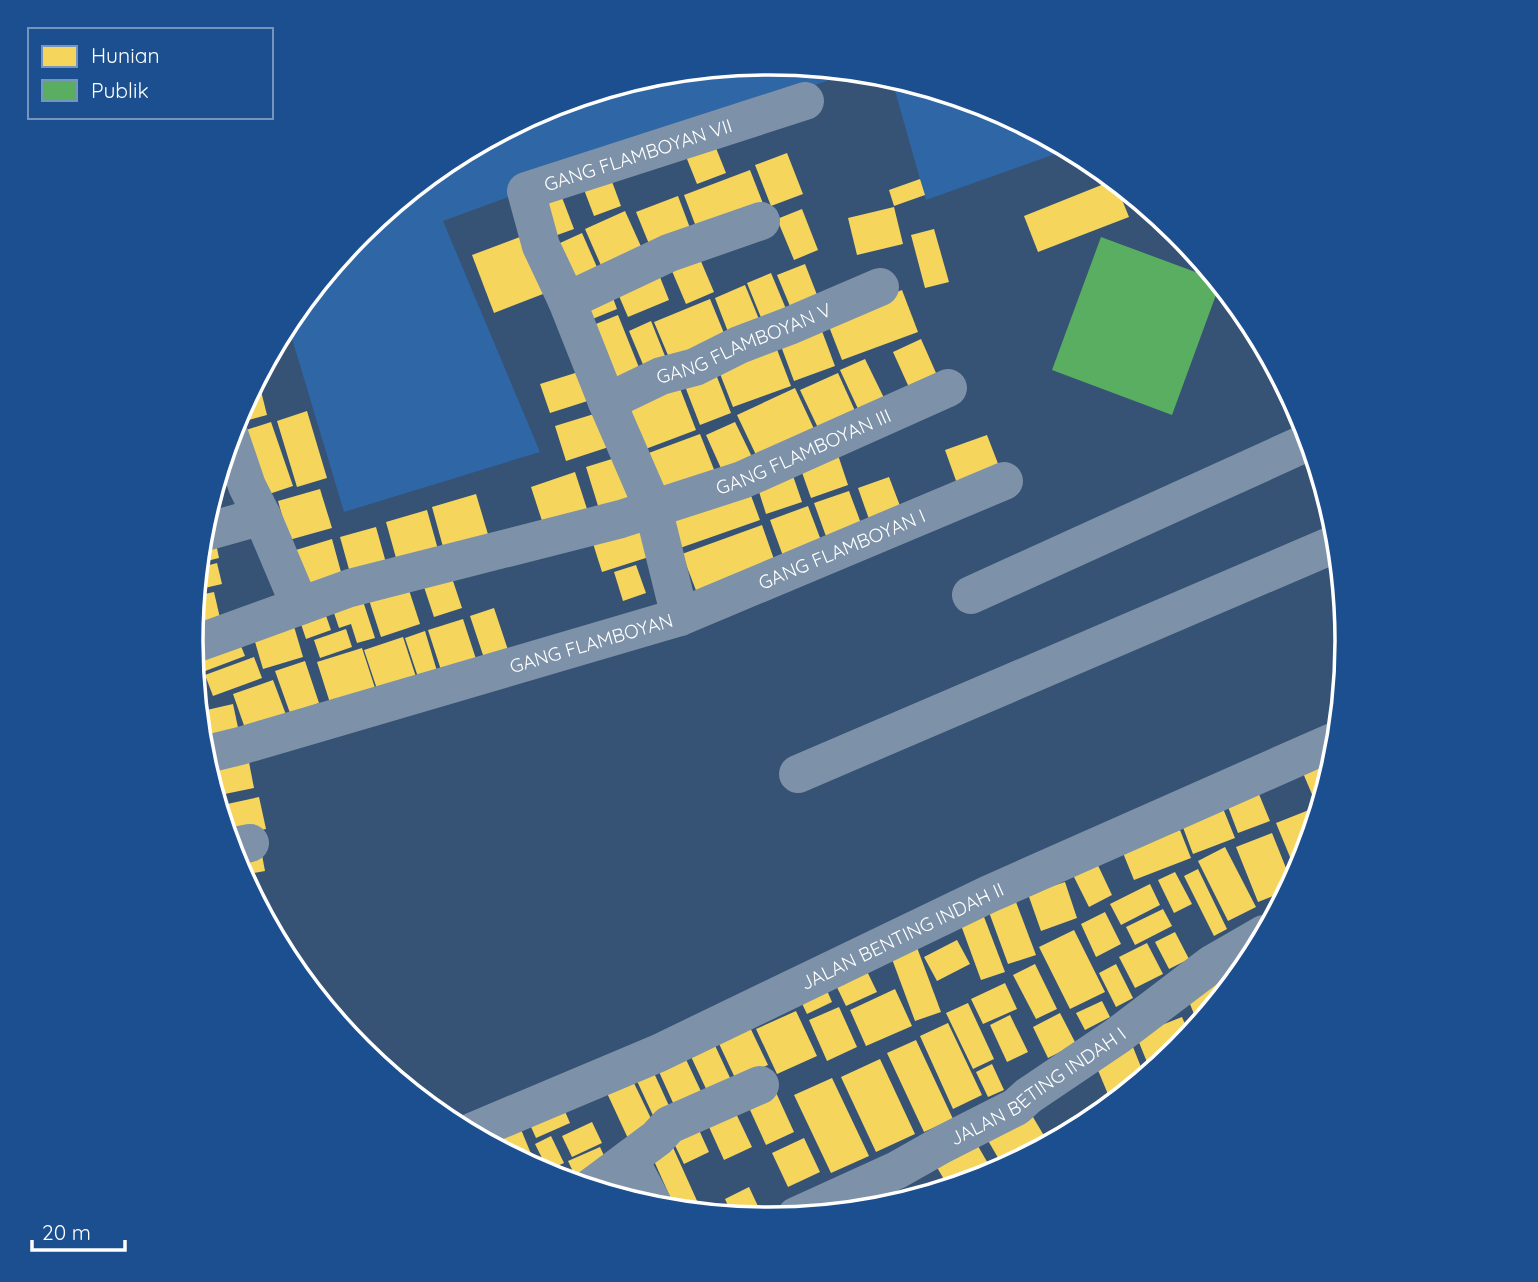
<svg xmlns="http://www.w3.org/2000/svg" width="1538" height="1282" font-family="Quicksand,sans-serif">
  <rect width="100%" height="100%" fill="#365274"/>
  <g fill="#2f66a5">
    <polygon points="769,63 854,71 443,221 540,452 344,512 287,322 361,232 448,160 548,107 657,74"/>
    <polygon points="891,77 991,107 1069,149 926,200"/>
  </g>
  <g fill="#f6d55c">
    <polygon points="710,133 726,173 697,184 681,144"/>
    <polygon points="787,153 803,194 771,206 755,165"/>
    <polygon points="607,168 621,206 594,216 580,179"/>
    <polygon points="750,170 764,206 698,232 684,195"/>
    <polygon points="920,179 925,195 894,206 889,190"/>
    <polygon points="1114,180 1129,217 1038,252 1024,216"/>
    <polygon points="558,187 574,229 549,238 533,197"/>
    <polygon points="678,196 690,228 649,244 636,212"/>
    <polygon points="894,207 903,244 857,255 848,218"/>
    <polygon points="802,209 818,250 794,260 777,219"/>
    <polygon points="625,211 644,253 603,270 585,229"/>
    <polygon points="934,229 949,282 925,288 911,235"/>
    <polygon points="533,232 556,289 494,313 472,255"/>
    <polygon points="582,233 600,274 567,288 549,248"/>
    <polygon points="697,252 714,292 686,304 669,264"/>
    <polygon points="805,264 819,300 792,311 777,275"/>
    <polygon points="658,272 669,300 628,317 616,289"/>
    <polygon points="771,273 789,316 764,325 747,283"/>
    <polygon points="745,285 761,324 730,337 715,298"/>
    <polygon points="609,287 617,309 585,322 576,301"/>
    <polygon points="902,290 918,332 842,360 826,319"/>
    <polygon points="710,299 726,338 670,360 654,322"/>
    <polygon points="618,315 642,375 611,387 586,328"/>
    <polygon points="651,321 669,366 647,374 629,331"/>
    <polygon points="819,323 835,366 794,381 778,338"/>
    <polygon points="773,339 791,386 733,407 715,361"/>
    <polygon points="921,339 940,382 912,394 893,352"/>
    <polygon points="865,359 885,400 859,411 840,370"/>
    <polygon points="712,364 731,413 700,425 681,376"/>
    <polygon points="588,369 597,398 550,413 540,384"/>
    <polygon points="838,373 856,413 819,430 800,390"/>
    <polygon points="676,378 696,430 635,453 615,401"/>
    <polygon points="795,388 815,431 757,457 737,415"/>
    <polygon points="261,391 267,415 234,424 248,395"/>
    <polygon points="607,410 618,444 566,461 555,426"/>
    <polygon points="307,411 327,478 297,487 277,421"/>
    <polygon points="271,422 293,486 257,498 237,433"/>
    <polygon points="735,422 754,461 724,475 706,435"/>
    <polygon points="700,434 717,477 662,498 646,454"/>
    <polygon points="987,435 1002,474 959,489 945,450"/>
    <polygon points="837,452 848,485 811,498 799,464"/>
    <polygon points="628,454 642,496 599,509 586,467"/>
    <polygon points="790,467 802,502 766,514 755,479"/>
    <polygon points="575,472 588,512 544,527 531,487"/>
    <polygon points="889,477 902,511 870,522 858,488"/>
    <polygon points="746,482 760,520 680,548 666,510"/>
    <polygon points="320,489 332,528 289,540 278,501"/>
    <polygon points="849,491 862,526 827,539 814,503"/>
    <polygon points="476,494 490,541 445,554 432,507"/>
    <polygon points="808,506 822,543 783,556 770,520"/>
    <polygon points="427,510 439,553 398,565 386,522"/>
    <polygon points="641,518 652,556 602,572 590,534"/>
    <polygon points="762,525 776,565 697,593 682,554"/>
    <polygon points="376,527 388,570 352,580 340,537"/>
    <polygon points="332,539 344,583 309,593 296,550"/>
    <polygon points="216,543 219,558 199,563 200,547"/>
    <polygon points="217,563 222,584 196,590 198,568"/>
    <polygon points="636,565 646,593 623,601 614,572"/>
    <polygon points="448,566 462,608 434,617 420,575"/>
    <polygon points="408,587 420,624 381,637 369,600"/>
    <polygon points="214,592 220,618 193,624 195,596"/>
    <polygon points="363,601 375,638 357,643 351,624 339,628 333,610"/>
    <polygon points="494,608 508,650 484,658 470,616"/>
    <polygon points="324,610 331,630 306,639 299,618"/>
    <polygon points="463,619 476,659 441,670 428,630"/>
    <polygon points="293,623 303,657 263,669 253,635"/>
    <polygon points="346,629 352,647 320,658 314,640"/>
    <polygon points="425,631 437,671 418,677 405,638"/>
    <polygon points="237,636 245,656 200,673 192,653"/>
    <polygon points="403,637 417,680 378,692 364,650"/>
    <polygon points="362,648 376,691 331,706 317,662"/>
    <polygon points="254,657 262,678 213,696 205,675"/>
    <polygon points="305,661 319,703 290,713 275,671"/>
    <polygon points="273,680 288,720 247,734 233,694"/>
    <polygon points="233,704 239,732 202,741 198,712"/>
    <polygon points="1336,754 1323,796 1314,799 1300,766"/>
    <polygon points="248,757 254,788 215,796 206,766"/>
    <polygon points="1256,787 1270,821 1238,833 1225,799"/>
    <polygon points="259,797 266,829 227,837 218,806"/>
    <polygon points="1222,806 1235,838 1193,854 1181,822"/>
    <polygon points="1319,806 1320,808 1303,863 1297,874 1276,823"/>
    <polygon points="1180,830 1191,858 1134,880 1123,853"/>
    <polygon points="1272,833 1292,883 1288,890 1258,902 1236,847"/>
    <polygon points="260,844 265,871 242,875 238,868 234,849"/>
    <polygon points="1225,847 1256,907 1228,921 1198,861"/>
    <polygon points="1094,857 1112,895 1089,907 1070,869"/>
    <polygon points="1198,869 1227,929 1214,936 1184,876"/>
    <polygon points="1175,872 1192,904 1174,913 1158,880"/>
    <polygon points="1065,882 1077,918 1041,931 1028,894"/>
    <polygon points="1150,884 1160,905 1121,925 1110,904"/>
    <polygon points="1013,894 1036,955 1008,964 986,904"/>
    <polygon points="981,909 1005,972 981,980 958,917"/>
    <polygon points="1163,909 1172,926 1135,945 1126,927"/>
    <polygon points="1105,912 1121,944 1096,957 1081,924"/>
    <polygon points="1074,930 1105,992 1070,1009 1039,947"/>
    <polygon points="1175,932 1189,959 1169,969 1155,942"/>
    <polygon points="957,940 970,964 937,981 924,957"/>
    <polygon points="915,942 941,1012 915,1021 889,951"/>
    <polygon points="1147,943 1163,974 1135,988 1119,957"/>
    <polygon points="863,963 877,992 846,1006 832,977"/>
    <polygon points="1035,964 1057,1009 1036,1019 1013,975"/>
    <polygon points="1116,964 1133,998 1116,1007 1099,973"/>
    <polygon points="822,979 832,1002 807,1014 796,991"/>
    <polygon points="1222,979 1227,990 1198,1024 1186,994"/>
    <polygon points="1005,983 1017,1009 983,1024 971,999"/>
    <polygon points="895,989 912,1026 866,1046 850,1010"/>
    <polygon points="1102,1001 1110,1017 1085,1030 1076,1013"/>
    <polygon points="968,1003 994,1059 973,1069 946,1013"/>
    <polygon points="839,1007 857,1047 827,1061 809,1020"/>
    <polygon points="796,1011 817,1056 777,1074 756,1029"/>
    <polygon points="1060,1013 1076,1044 1048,1058 1033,1027"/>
    <polygon points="1010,1015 1028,1052 1007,1062 990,1025"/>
    <polygon points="1182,1017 1190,1035 1177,1050 1151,1072 1136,1035"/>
    <polygon points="746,1019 768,1065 736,1080 714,1033"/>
    <polygon points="948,1023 982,1095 953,1109 920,1036"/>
    <polygon points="711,1037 732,1082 708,1093 687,1048"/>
    <polygon points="916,1040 953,1119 924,1132 887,1053"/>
    <polygon points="1133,1047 1145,1077 1112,1104 1095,1063"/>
    <polygon points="682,1051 707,1104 679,1116 655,1063"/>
    <polygon points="880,1059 915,1134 876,1152 841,1077"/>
    <polygon points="992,1064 1004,1090 988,1097 976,1072"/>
    <polygon points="654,1073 675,1119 658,1126 637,1081"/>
    <polygon points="832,1078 869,1156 831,1173 794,1095"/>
    <polygon points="632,1079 659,1135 632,1147 606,1091"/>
    <polygon points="773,1086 794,1132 766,1145 745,1099"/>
    <polygon points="561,1102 570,1123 536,1138 527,1118"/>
    <polygon points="731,1103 752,1147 724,1160 704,1116"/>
    <polygon points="1027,1107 1049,1144 1004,1168 983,1132"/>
    <polygon points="694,1119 709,1152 684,1164 668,1131"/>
    <polygon points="592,1122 602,1143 572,1157 562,1136"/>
    <polygon points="520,1127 534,1161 527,1164 493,1146 490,1139"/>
    <polygon points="971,1134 993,1172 985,1177 949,1188 931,1157"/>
    <polygon points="551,1136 564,1163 548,1170 535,1144"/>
    <polygon points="804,1138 820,1172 788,1187 772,1153"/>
    <polygon points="671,1143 698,1203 682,1210 676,1210 650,1152"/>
    <polygon points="600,1147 610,1168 578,1182 568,1161"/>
    <polygon points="942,1179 948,1188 908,1200 907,1199"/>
    <polygon points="890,1185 900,1202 873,1209 867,1198"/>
    <polygon points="749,1187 764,1219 732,1215 725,1199"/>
  </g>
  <polygon fill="#5aae61" points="1101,237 1217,280 1220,284 1172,415 1052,370"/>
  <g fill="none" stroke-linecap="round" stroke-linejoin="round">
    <g stroke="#7d92a8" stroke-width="38">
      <polyline points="567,301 669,253 761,221"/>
      <path id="s1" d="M607,402l54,-26 34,-9 44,-22 50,-19 91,-39"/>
      <polyline points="230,436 247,486 262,516 300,606"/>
      <polyline points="202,533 262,516"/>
      <polyline points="971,595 1310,441"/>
      <path id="s2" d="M680,617l-27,-109 -46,-106 -40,-101 -26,-55 -15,-55 279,-90"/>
      <path id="s3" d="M195,644l155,-56 271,-69 121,-39 206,-92"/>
      <path id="s4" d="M203,755l37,-9 440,-129 324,-136"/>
      <polyline points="798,774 1337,543"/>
      <polyline points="230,847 250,843"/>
      <path id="s5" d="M469,1133l190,-80 330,-159 348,-154"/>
      <polyline points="629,1159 655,1208"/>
      <polyline points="590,1188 657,1138 669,1125 760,1085"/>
      <path id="s6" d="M796,1216l101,-46 46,-26 73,-37 12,-11 89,-60 95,-72 52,-30"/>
    </g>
  </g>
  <g text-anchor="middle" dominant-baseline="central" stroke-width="7" stroke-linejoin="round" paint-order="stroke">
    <g font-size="19" fill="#fff" stroke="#1b4f8f">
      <text stroke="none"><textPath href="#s2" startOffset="572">GANG FLAMBOYAN VII</textPath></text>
      <text stroke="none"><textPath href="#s1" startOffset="149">GANG FLAMBOYAN V</textPath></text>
      <text stroke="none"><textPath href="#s3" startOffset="639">GANG FLAMBOYAN III</textPath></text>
      <text stroke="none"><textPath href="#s4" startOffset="672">GANG FLAMBOYAN I</textPath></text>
      <text stroke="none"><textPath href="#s4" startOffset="404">GANG FLAMBOYAN</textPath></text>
      <text stroke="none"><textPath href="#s5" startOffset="476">JALAN BENTING INDAH II</textPath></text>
      <text stroke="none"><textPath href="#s6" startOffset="275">JALAN BETING INDAH I</textPath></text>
    </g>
  </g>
  <path d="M0 0H1538V1282H0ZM203 641a566 566 0 1 1 1132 0a566 566 0 1 1-1132 0Z" fill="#1b4f8f" fill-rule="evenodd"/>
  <path fill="none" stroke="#fff" stroke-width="3.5" d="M203 641a566 566 0 1 1 1132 0a566 566 0 1 1-1132 0Z"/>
  <rect x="28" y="28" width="245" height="91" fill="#1b4f8f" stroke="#7695bc" stroke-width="2"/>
  <rect x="42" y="46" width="35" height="21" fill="#f6d55c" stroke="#7695bc" stroke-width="2"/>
  <text x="91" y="63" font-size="21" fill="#ffffff">Hunian</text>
  <rect x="42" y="80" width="35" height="21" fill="#5aae61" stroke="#7695bc" stroke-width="2"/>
  <text x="91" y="98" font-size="21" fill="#ffffff">Publik</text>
  <path d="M32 1240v10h93v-10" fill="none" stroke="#ffffff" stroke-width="3.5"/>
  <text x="42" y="1240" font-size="21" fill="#ffffff" stroke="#1b4f8f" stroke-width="5" paint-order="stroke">20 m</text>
</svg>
